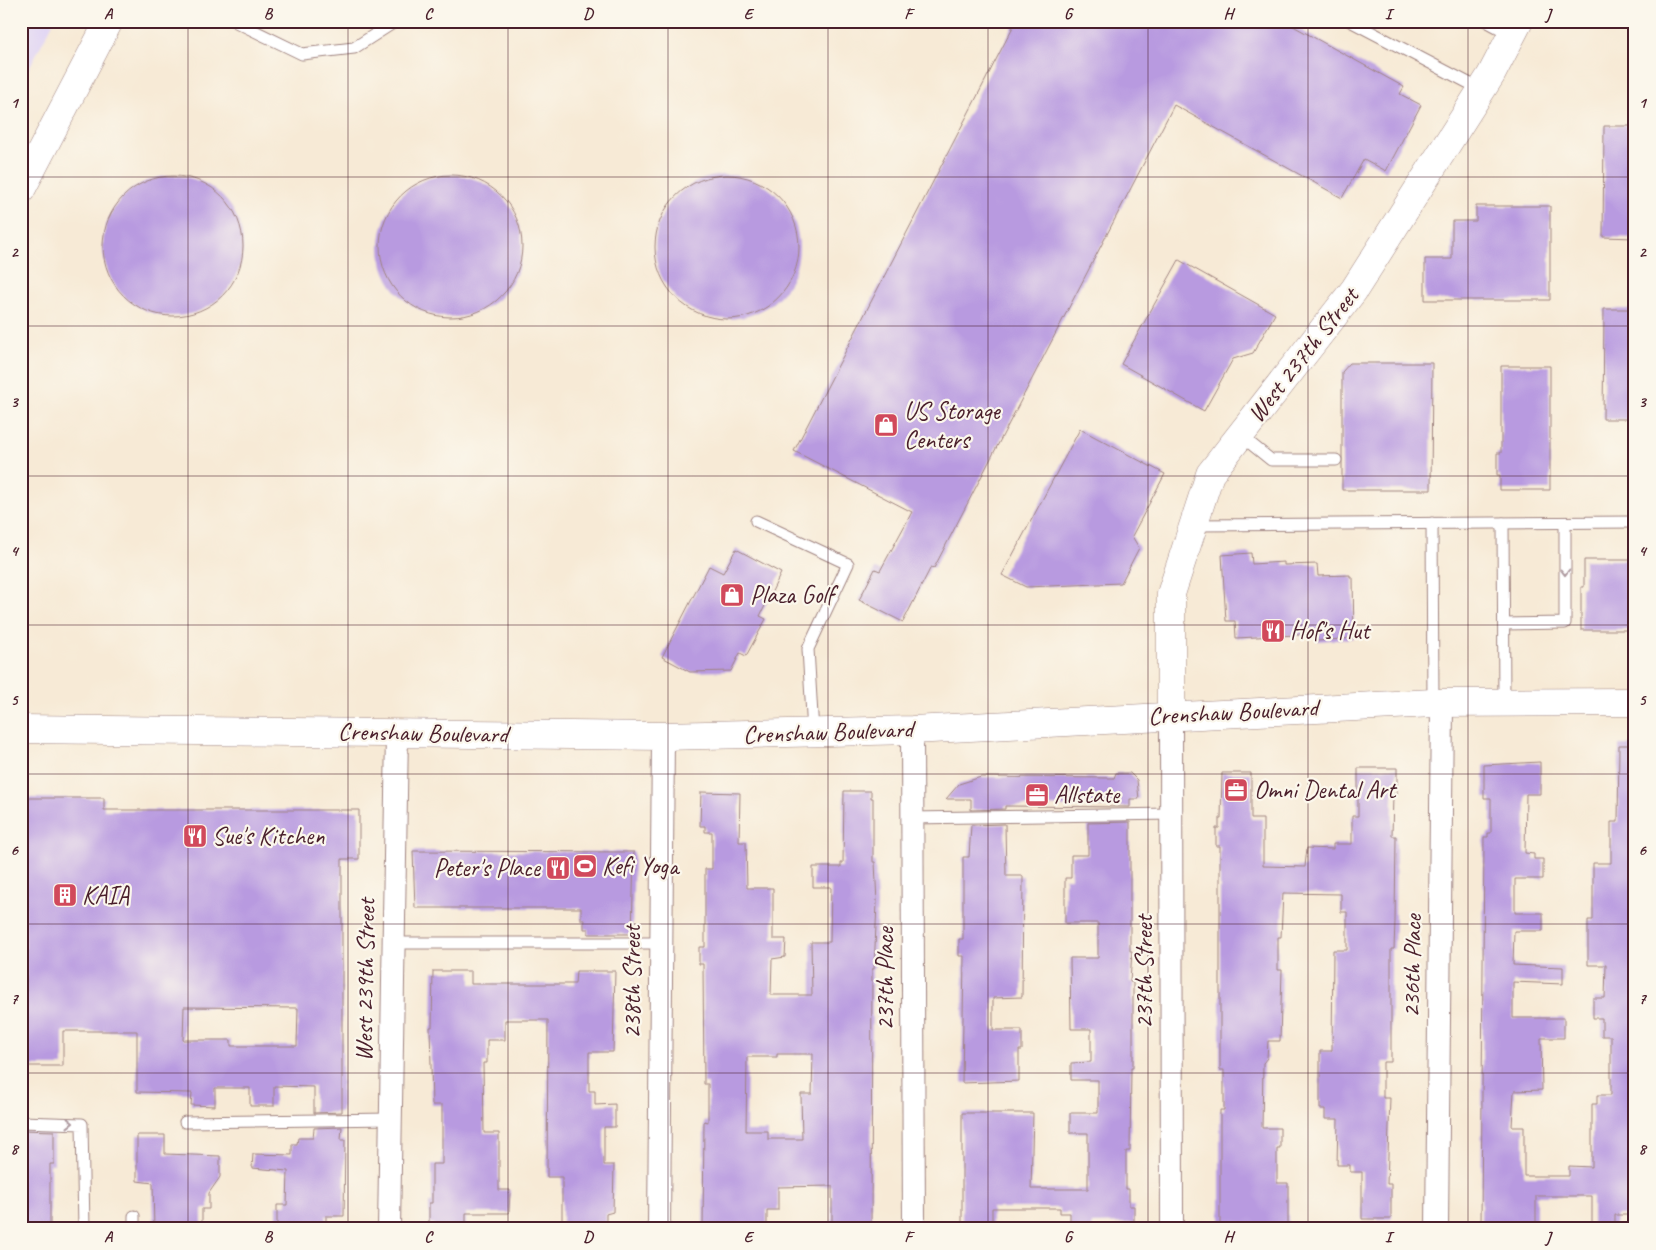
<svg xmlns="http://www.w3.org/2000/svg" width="1656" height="1250" font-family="Caveat,sans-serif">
  <rect width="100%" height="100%" fill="#fbf7ec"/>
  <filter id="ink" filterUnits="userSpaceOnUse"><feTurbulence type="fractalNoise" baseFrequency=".02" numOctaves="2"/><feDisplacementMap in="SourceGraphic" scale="10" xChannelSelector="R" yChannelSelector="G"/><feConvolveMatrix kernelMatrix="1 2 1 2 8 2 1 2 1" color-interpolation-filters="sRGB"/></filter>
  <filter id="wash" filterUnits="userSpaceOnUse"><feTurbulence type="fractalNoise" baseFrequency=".0096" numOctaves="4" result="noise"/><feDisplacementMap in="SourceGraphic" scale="20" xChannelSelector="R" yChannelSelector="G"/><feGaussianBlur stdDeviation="1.12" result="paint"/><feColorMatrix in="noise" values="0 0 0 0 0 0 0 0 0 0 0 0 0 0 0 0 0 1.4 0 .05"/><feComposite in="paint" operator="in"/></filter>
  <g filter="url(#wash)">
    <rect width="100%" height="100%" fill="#f7ead6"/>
    <polygon fill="#e0d4f4" points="21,21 49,21 53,23 21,83"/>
    <g id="blocks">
      <g fill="#b89ae0" fill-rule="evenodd">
        <polygon points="1016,21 1284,21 1404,87 1400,94 1421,105 1386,171 1364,159 1342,198 1174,105 934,568 931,567 903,622 859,600 875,569 880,571 912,512 794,451"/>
        <polygon points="1604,126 1635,126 1635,238 1603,237"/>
        <circle cx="451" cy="246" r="71"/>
        <circle cx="727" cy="247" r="72"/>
        <circle cx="173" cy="246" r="70"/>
        <polygon points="1476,206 1550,206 1550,300 1425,300 1425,259 1452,259 1452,221 1476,221"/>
        <polygon points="1179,260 1275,314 1253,353 1233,359 1204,411 1121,364"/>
        <polygon points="1604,309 1635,309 1635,419 1603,419"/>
        <polygon points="1350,363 1432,363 1431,490 1342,490 1342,372"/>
        <polygon points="1501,366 1550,366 1550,490 1500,490 1500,475 1497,475 1497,453 1501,453"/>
        <polygon points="1080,429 1165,474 1132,536 1139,548 1121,583 1026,587 1002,575"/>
        <polygon points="736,549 781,573 760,616 766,619 746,656 740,653 731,671 690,672 662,657 709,566 723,573"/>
        <polygon points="1251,553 1252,564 1284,562 1284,565 1317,564 1318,576 1350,575 1350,578 1353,578 1354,638 1317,641 1317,634 1236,638 1235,621 1226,621 1222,555"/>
        <polygon points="1584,560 1635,560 1635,627 1629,627 1629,630 1581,630 1581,587 1584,587"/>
        <polygon points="1619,745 1635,745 1635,1215 1615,1215 1615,1229 1592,1229 1592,1196 1536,1196 1536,1225 1481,1225 1484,837 1488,837 1488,833 1491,833 1491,798 1484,798 1484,765 1540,762 1540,794 1526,794 1525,853 1534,854 1534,859 1543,859 1543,879 1515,879 1515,913 1543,913 1543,931 1514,931 1513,965 1563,967 1563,984 1513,982 1513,1018 1564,1018 1564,1038 1541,1038 1542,1090 1514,1091 1512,1127 1524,1127 1524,1176 1569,1176 1569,1166 1592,1167 1592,1104 1597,1104 1597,1095 1611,1095 1611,1036 1602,1036 1602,1018 1593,1018 1593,998 1605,998 1606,965 1588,965 1588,920 1593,920 1593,863 1611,863 1611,822 1618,822"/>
        <polygon points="1358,768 1397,768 1397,794 1393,794 1392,836 1396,836 1395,921 1394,949 1391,949 1391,1062 1383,1062 1383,1098 1390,1098 1387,1184 1391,1184 1391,1219 1362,1219 1362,1172 1350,1172 1350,1165 1337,1165 1338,1119 1325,1119 1325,1109 1320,1109 1320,1051 1332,1051 1333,950 1347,950 1347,912 1341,912 1341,894 1283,893 1281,937 1278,937 1278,970 1282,970 1280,1041 1268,1041 1267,1058 1263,1063 1262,1128 1280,1128 1280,1148 1277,1148 1277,1183 1288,1183 1288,1229 1220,1229 1220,1110 1224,1110 1224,1070 1220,1070 1220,846 1216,846 1216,828 1219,828 1219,819 1221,819 1222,773 1251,773 1251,819 1263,819 1263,866 1305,867 1307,848 1333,849 1333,844 1352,844 1352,816 1358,816"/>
        <polygon points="1116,773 1130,773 1137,780 1139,799 1130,799 1130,807 1005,806 1005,809 971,810 971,799 946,799 959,784 981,777 1114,778"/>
        <path d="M844,791h27v7h2v64h2l2,41 -3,66h-2l-1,260h-39v-43l-54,1v23h-11v19h-64l1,-108 4,1v-38h-4l-1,-120h-4v-17h6v-78h7v-37h-7v-6h-5l1,-34 39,1 -1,49h7l1,46h26v51h13l-1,18 -13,2 -1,36h41l-1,-53h19l1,-55h-18v-20h28v-4h2zM777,1054h36l-1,40h-11l1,45h-34v-8h-22l1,-74h30z"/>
        <path d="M24,798h80v12h255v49h-17v253l-28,1v-26l-40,-1v20h-24v-18h-35v18l-24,-1 1,-12 -55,-1v-61h-74v35h-42v-74h5zM184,1007l114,1 -1,38h-66v-6h-48z"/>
        <polygon points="1130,822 1130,951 1132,951 1130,982 1133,982 1133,1068 1131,1068 1130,1151 1126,1151 1126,1189 1129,1189 1129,1206 1134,1206 1134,1223 1092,1224 1092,1229 1070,1229 1070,1213 1060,1213 1060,1208 992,1208 992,1229 962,1229 962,1113 1033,1113 1031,1189 1088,1189 1088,1133 1070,1133 1070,1113 1098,1113 1098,1080 1071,1080 1071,1063 1091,1062 1091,1029 1071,1029 1070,958 1098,958 1098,923 1065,923 1065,878 1071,878 1071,855 1088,855 1088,823"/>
        <polygon points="1005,824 1006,876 1023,876 1022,997 993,998 993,1030 1022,1030 1022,1050 1019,1050 1019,1081 962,1083 964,956 959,956 959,939 963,939 963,857 969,857 971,825"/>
        <polygon points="413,851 634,852 632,934 588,934 588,929 584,929 584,920 581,920 581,908 415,908"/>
        <polygon points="433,971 471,971 471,984 575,984 576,971 615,971 613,1052 589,1052 589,1091 595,1091 595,1105 615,1104 615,1127 604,1127 604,1165 614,1165 613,1212 606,1214 606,1229 562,1229 562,1177 547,1177 548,1020 505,1020 505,1040 487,1040 487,1063 483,1063 484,1133 499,1133 499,1190 510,1190 509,1213 466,1213 466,1229 434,1229 434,1224 429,1223 429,1203 432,1203 432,1164 442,1164 442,1105 432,1105 430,1027 432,1027"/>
        <polygon points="342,1127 341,1140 345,1140 344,1216 326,1216 326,1229 277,1229 277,1205 287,1205 288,1171 252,1168 253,1154 292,1155 292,1144 297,1144 298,1138 313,1138 314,1128"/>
        <polygon points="21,1130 54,1131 54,1164 50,1164 50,1229 21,1229"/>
        <polygon points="137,1135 165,1135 165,1154 220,1156 220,1177 209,1193 209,1209 202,1209 202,1229 154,1229 153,1183 137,1181"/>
      </g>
    </g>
  </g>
  <g filter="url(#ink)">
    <use href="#blocks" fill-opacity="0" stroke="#a08480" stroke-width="1"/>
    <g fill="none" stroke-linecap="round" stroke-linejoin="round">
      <defs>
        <g id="service">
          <polyline points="234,21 302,54 354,48 396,21"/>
          <polyline points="1350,21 1482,90"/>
          <polyline points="1486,21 1512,35"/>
          <polyline points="1240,435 1271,460 1336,460"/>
          <polyline points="756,521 848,564 808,649 813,732"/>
          <polyline points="1432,523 1433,703"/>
          <polyline points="1503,523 1504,703"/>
          <polyline points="1194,525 1635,522"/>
          <polyline points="1504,624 1565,623 1565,523"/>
          <polyline points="912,818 1172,814"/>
          <polyline points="393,943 660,943"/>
          <polyline points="21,1122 82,1124 84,1229"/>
          <polyline points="185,1122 391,1119"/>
          <polyline points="134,1216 134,1229"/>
        </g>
        <g id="minor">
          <polyline points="1171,715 1172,1229"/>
          <polyline points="912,730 914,1229"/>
          <polyline points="389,1229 397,733"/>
          <polyline points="659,1229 663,736"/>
          <polyline points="1437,1229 1442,703"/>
        </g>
        <polyline id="tertiary" points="1171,715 1171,594 1210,474 1354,290 1491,75 1519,21"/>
        <polyline id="secondary" points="21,190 109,21"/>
        <polyline id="primary" points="21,729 663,736 912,730 1433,703 1635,702"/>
      </defs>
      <use href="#service" stroke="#a08480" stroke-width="13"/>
      <use href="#minor" stroke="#a08480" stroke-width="24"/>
      <use href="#tertiary" stroke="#a08480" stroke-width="29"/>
      <use href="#secondary" stroke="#a08480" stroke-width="29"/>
      <use href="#primary" stroke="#a08480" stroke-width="29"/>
      <use href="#service" stroke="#fff" stroke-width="11"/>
      <use href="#minor" stroke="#fff" stroke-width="22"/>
      <use href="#tertiary" stroke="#fff" stroke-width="28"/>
      <use href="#secondary" stroke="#fff" stroke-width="28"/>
      <use href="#primary" stroke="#fff" stroke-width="28"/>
    </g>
    <defs><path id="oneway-chevron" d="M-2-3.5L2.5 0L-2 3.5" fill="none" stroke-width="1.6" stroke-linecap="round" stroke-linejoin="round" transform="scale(1.25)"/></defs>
    <g stroke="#ae9aa0">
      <use href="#oneway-chevron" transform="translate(1565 572) rotate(90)"/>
      <use href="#oneway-chevron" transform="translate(70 1123) rotate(1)"/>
    </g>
  </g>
  <path fill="none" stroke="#4a1f2b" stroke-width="1" stroke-opacity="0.55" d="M188,21v1208M348,21v1208M508,21v1208M668,21v1208M828,21v1208M988,21v1208M1148,21v1208M1308,21v1208M1468,21v1208M21,177h1614M21,326h1614M21,476h1614M21,625h1614M21,774h1614M21,924h1614M21,1073h1614"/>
  <defs>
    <symbol id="shop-square" viewBox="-11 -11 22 22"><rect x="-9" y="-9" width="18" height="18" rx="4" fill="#d1495b" stroke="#fbf7ec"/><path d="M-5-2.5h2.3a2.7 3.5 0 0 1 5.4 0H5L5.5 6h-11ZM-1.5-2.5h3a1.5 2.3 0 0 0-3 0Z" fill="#fff"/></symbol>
    <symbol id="restaurant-square" viewBox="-11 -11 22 22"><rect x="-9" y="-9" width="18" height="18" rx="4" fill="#d1495b" stroke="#fbf7ec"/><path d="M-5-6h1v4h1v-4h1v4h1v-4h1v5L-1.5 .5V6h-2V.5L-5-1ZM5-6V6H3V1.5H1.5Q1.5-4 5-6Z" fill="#fff"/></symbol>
    <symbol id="office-square" viewBox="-11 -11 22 22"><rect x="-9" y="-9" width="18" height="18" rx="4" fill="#d1495b" stroke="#fbf7ec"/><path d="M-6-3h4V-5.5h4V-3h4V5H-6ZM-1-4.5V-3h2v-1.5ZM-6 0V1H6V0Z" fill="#fff"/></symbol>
    <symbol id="stadium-square" viewBox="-11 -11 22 22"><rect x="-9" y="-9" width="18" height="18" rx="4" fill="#d1495b" stroke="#fbf7ec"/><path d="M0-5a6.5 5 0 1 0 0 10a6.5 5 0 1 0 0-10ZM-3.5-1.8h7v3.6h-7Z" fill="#fff"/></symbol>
    <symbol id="building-square" viewBox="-11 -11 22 22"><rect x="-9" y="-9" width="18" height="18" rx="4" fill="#d1495b" stroke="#fbf7ec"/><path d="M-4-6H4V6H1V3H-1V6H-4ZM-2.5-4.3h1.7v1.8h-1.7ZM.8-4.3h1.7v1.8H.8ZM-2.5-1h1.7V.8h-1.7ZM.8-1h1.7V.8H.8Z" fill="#fff"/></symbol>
  </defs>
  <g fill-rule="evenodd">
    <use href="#shop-square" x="872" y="411" width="28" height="28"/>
    <use href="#shop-square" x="718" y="581" width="28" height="28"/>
    <use href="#restaurant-square" x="1259" y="617" width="28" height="28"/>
    <use href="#office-square" x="1222" y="776" width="28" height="28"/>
    <use href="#office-square" x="1023" y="781" width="28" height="28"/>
    <use href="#restaurant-square" x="181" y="822" width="28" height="28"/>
    <use href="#stadium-square" x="571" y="852" width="28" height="28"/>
    <use href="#restaurant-square" x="544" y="854" width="28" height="28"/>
    <use href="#building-square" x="51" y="881" width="28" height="28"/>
  </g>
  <g text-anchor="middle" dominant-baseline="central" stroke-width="4.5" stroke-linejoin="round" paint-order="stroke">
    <g font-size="25" fill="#4a1f2b" stroke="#fbf7ec">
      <text transform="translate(1303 355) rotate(-52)">West 237th Street</text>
      <text transform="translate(1233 712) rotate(-3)">Crenshaw Boulevard</text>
      <text transform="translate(828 732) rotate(-2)">Crenshaw Boulevard</text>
      <text transform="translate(423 733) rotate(1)">Crenshaw Boulevard</text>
      <text transform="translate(1412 966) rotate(-89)">236th Place</text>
      <text transform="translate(1144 972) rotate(-90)">237th Street</text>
      <text transform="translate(885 979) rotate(-90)">237th Place</text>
      <text transform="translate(365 980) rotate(-89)">West 239th Street</text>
      <text transform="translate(632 982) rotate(-90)">238th Street</text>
    </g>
    <g font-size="25" fill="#4a1f2b" stroke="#fbf7ec" text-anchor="start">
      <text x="904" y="411">US Storage<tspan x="904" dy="29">Centers</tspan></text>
      <text x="750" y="595">Plaza Golf</text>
      <text x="1290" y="631">Hof's Hut</text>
      <text x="1254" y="790">Omni Dental Art</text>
      <text x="1054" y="795">Allstate</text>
      <text x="212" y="836">Sue's Kitchen</text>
      <text x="602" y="866">Kefi Yoga</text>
      <text x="540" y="868" text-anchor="end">Peter's Place</text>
      <text x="82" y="895">KAIA</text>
    </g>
  </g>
  <rect width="1656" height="1250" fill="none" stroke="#fbf7ec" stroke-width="55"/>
  <rect x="28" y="28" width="1600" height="1194" fill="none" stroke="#4a1f2b" stroke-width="2"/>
  <g font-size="16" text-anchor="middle" font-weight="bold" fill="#4a1f2b">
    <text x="108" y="19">A</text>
    <text x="268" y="19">B</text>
    <text x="428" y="19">C</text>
    <text x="588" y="19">D</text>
    <text x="748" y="19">E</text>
    <text x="908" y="19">F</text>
    <text x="1068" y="19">G</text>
    <text x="1228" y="19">H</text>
    <text x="1388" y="19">I</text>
    <text x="1548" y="19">J</text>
    <text x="14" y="108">1</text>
    <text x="1642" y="108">1</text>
    <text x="14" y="257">2</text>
    <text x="1642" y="257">2</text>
    <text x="14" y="407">3</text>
    <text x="1642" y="407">3</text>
    <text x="14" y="556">4</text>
    <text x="1642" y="556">4</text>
    <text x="14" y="705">5</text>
    <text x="1642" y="705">5</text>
    <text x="14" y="855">6</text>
    <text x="1642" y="855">6</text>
    <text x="14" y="1004">7</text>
    <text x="1642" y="1004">7</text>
    <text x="14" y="1154">8</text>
    <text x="1642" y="1154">8</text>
    <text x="108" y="1242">A</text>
    <text x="268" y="1242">B</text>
    <text x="428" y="1242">C</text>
    <text x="588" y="1242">D</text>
    <text x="748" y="1242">E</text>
    <text x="908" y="1242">F</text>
    <text x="1068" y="1242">G</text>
    <text x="1228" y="1242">H</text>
    <text x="1388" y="1242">I</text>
    <text x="1548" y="1242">J</text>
  </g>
</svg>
